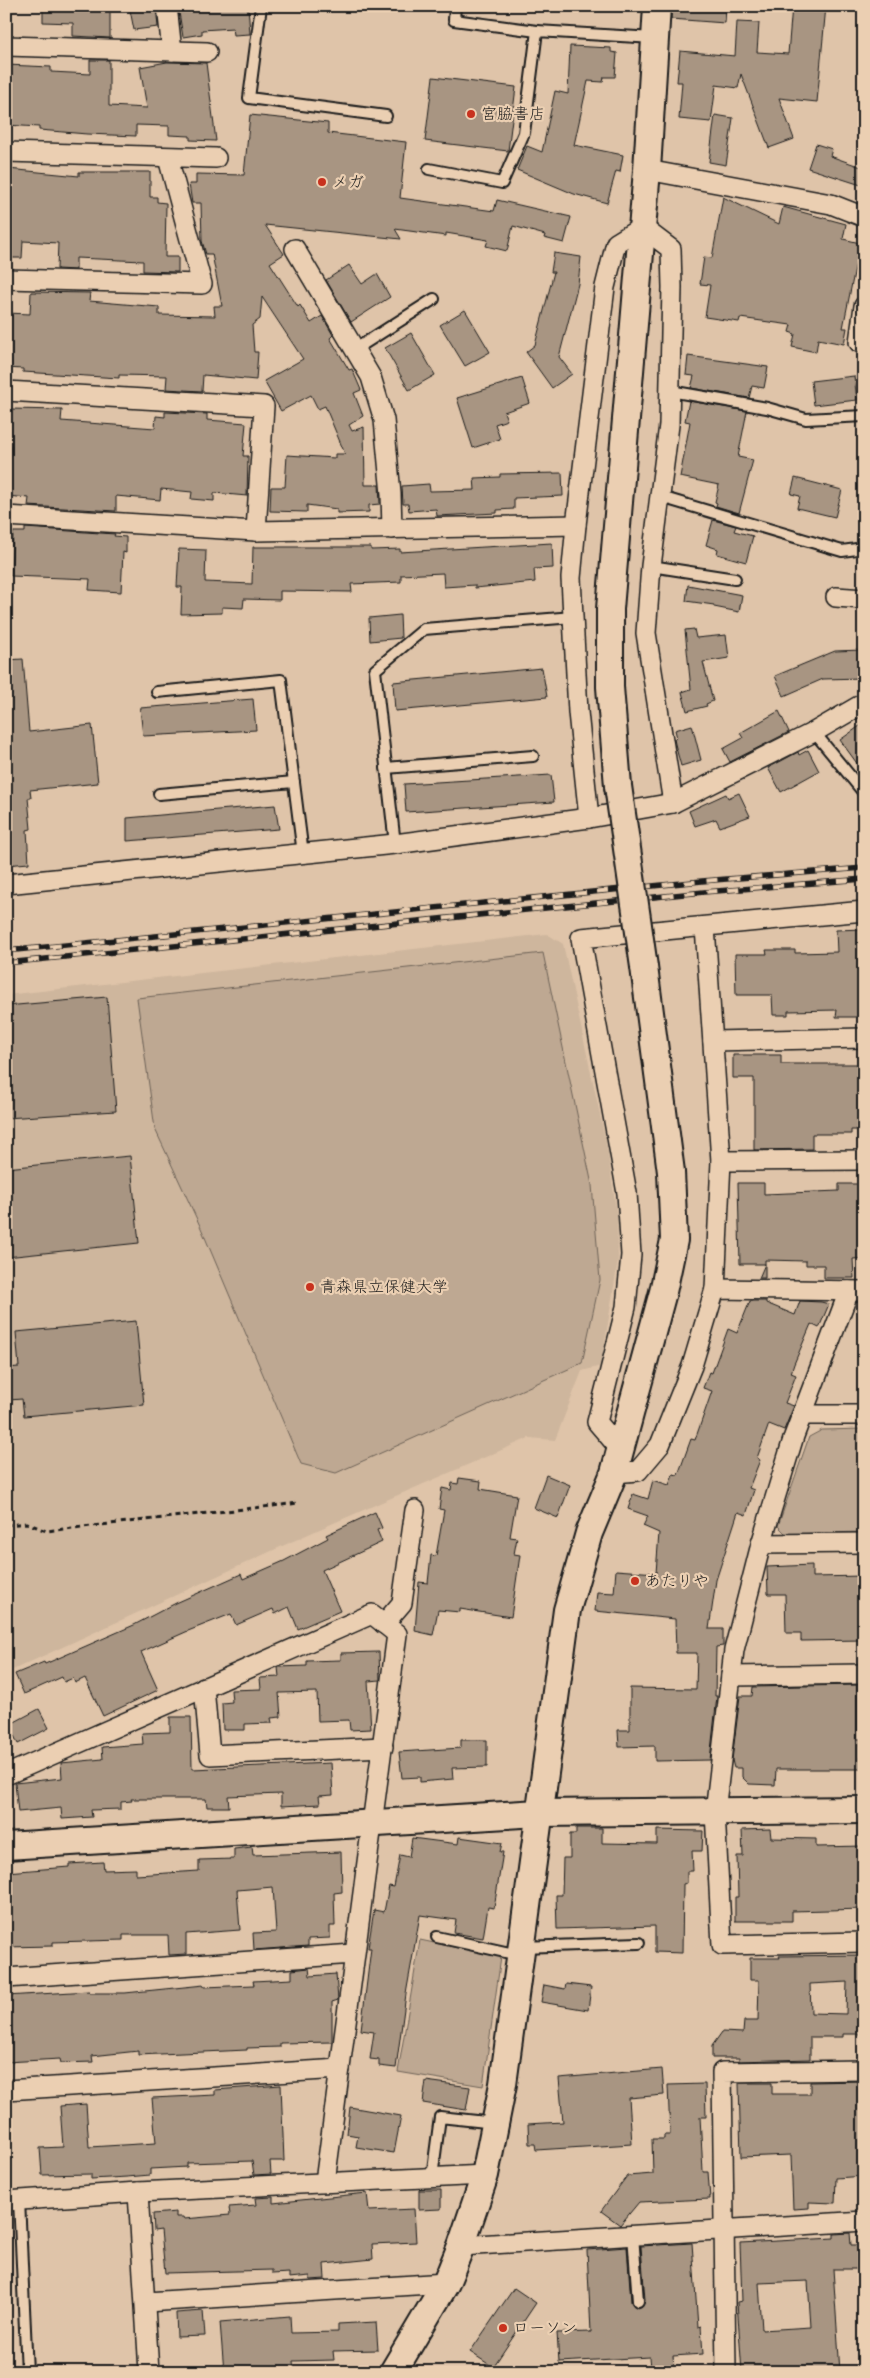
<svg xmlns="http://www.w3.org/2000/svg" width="870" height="2378" font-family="Mynerve,'Klee One',sans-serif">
  <rect width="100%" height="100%" fill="#dfc4a9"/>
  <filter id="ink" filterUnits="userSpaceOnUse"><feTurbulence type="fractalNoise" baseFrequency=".02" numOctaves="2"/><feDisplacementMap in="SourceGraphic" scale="10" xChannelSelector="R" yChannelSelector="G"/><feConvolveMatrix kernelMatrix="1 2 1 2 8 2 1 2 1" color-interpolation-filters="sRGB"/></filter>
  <g filter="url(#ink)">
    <polygon fill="#ceb69d" points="547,934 563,944 607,1147 617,1215 618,1261 601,1366 582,1371 555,1440 529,1438 313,1532 6,1673 6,995"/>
    <g fill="#bea892" stroke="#6d6257">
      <polygon points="543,953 592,1185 600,1280 582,1363 336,1473 301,1464 201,1228 155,1129 137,998"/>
      <polygon points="864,1429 864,1532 786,1534 778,1526 809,1437 822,1430"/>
      <polygon points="420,1940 501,1957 483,2086 398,2072"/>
    </g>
    <g fill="#a89582" stroke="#1c1c1c" fill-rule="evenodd">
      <polygon points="43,6 88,6 88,9 110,10 110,38 73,36 73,23 43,22"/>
      <polygon points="133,6 156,6 158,27 134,30 130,10 134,10"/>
      <polygon points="178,6 248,6 250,34 234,35 233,28 202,30 202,34 183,37"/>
      <polygon points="672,6 726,6 725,23 671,19"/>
      <polygon points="792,6 826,6 817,102 779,98 794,139 769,148 741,74 738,88 716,85 711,122 679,119 682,82 677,82 680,51 735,56 737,22 759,23 757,52 788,54"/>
      <polygon points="570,46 611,48 611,52 617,53 615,77 604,77 603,82 588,81 574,145 623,155 620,172 616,171 607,203 574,194 517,170 527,146 542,152 555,91 568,94"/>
      <polygon points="90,60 109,60 109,106 147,108 140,67 167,62 206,63 216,141 190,140 190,136 169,135 169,126 136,125 136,136 87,134 39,130 39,127 6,125 6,65 51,67 51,72 90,74"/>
      <polygon points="433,77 516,87 508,151 425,141"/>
      <polygon points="250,115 328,123 328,133 406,142 400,198 494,211 497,200 571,217 564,243 544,238 545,235 513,226 507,251 486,246 488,240 446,233 446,236 395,229 401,239 265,225 284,254 270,263 298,307 300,305 311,323 322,316 333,335 330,338 349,370 352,369 361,390 354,393 363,416 349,425 352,431 364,427 365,485 379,485 380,504 369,505 369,512 337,513 337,509 307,505 307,512 270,511 271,487 285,487 287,455 335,458 335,454 345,454 325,406 318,409 311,395 281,411 264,381 303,359 262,297 260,319 252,325 254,352 258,352 256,380 203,375 202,391 166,389 167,376 119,375 119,378 23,372 23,369 6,368 6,313 30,314 31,292 90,293 89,301 159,307 159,315 215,316 214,306 222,306 212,254 206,254 202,241 201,203 192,203 189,184 196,184 196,174 244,175"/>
      <polygon points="715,115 733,118 726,165 709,162"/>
      <polygon points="816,144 832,149 830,156 864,168 864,186 808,168"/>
      <polygon points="8,169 79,176 79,172 150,172 150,197 157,197 157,202 166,203 165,257 178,257 178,272 143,271 143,261 76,258 76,270 57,269 58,243 23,241 22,258 6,258"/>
      <polygon points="723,197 779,224 783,207 846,224 843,239 860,243 843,328 847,328 844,344 818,339 816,352 792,347 795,334 789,332 791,325 740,318 739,322 705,317 710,285 700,284 704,257 712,258"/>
      <polygon points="554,253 581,257 578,284 559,357 572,374 552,388 526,352 535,345 554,272 551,272"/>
      <polygon points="349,265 362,284 377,274 390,297 351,322 326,280"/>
      <polygon points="465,310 490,352 465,366 440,325"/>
      <polygon points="411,333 435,375 409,390 385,348"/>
      <polygon points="688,356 768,367 764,388 752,386 749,398 691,388 694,376 686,375"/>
      <polygon points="854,376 857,400 814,405 811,381"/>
      <polygon points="522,378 530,403 504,412 507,420 495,424 500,439 473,448 457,398"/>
      <polygon points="689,401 747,411 738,457 753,460 739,513 716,506 717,503 715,502 719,485 680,477 690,422 685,421"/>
      <polygon points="10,409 62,410 61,421 155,428 156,416 165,417 165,412 207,414 207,420 246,423 243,456 248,456 247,496 214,493 214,501 191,499 192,492 161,489 160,500 116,496 116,511 28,506 29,498 7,496 11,446 8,446"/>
      <polygon points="562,473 563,496 514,498 514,509 497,510 497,513 437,516 436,509 409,511 408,504 403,504 402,486 429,484 430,491 475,490 474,478 500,477 500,474"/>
      <polygon points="795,478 842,490 835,517 797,508 800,496 791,494"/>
      <polygon points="713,520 736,526 734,531 753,536 746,562 717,554 718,549 706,545"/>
      <polygon points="25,528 115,534 114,536 126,537 126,553 123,552 121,592 89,590 90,579 11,576 13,532 25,532"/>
      <polygon points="552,543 553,568 534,569 535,582 475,588 475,585 444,587 443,573 401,575 401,582 351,584 352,592 280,591 280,600 244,599 243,608 222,607 222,613 181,614 182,587 177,587 179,549 206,550 205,582 252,584 253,547 371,547 371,550 400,549 400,552"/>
      <polygon points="688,585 742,595 739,612 714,607 714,605 686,601"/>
      <polygon points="400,615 401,638 370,641 369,618"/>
      <polygon points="694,629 696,638 726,635 729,658 703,662 713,701 706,704 707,706 687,711 682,692 691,689 685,630"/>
      <polygon points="863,650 863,678 823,679 784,696 775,676 835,651"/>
      <polygon points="23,659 29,732 92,725 98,783 30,790 31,798 28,798 31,829 27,830 29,863 6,865 6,660"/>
      <polygon points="542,668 547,697 395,711 393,682"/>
      <polygon points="253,699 256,730 143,736 140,708"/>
      <polygon points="779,711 789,732 730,762 723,749 743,738 740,733"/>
      <polygon points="864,723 864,773 840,740"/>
      <polygon points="692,725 701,760 681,766 675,744 674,739 677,738 675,730"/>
      <polygon points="808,750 819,771 781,792 768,768 798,752 799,755"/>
      <polygon points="551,775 554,802 406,812 404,784"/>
      <polygon points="739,793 750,816 720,827 716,819 695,826 689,811 726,794 728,798"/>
      <polygon points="275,805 279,829 127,841 127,818"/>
      <polygon points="864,929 864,1017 836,1017 837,1010 788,1011 788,1015 773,1015 772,995 736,995 735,954 767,954 766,950 795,950 795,953 837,952 836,930"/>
      <polygon points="107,997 116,1111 6,1118 6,1006"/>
      <polygon points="733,1055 781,1055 781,1064 864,1064 864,1130 851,1130 851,1134 812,1134 812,1149 754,1150 754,1078 733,1078"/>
      <polygon points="130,1156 139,1243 6,1257 6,1168"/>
      <polygon points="738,1183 764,1183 764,1194 839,1191 839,1184 858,1184 860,1231 864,1231 864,1258 853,1259 854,1278 824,1278 824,1265 806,1265 806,1261 765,1260 765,1278 759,1278 765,1264 740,1264"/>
      <polygon points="750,1301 766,1301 766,1303 795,1315 800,1301 821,1302 829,1304 819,1328 811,1324 794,1364 791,1373 796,1375 785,1403 794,1406 784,1430 769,1424 757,1458 760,1460 749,1488 754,1490 746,1515 738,1512 716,1580 709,1629 723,1629 723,1646 716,1647 715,1696 717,1696 710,1760 655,1761 655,1746 619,1747 618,1730 630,1730 630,1688 696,1689 697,1653 676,1653 675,1619 595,1611 597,1592 614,1593 616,1570 656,1573 659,1533 643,1526 648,1516 628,1509 633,1494 648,1499 653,1480 669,1485 673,1474 678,1475 691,1439 695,1440 712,1391 703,1388 709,1372 712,1373 728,1329 737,1333"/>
      <polygon points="136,1321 144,1405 24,1416 22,1399 9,1400 6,1368 19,1367 16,1332"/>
      <polygon points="546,1475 570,1485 558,1518 534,1508"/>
      <polygon points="459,1478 481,1481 480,1489 517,1495 510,1537 517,1538 514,1554 520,1555 511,1617 460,1609 460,1612 438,1610 433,1635 415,1631 419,1582 428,1583 431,1555 436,1556 444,1510 439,1509 442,1488 451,1490 452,1483 458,1484"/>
      <polygon points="375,1512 382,1528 377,1530 382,1542 322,1570 340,1611 298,1629 289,1607 275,1614 273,1609 236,1625 231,1614 188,1631 141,1652 158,1690 103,1716 85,1678 75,1683 73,1678 64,1682 62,1677 24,1694 15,1674 44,1662 45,1664 134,1625 176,1603 241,1574 243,1579 284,1561 328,1538 326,1535"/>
      <polygon points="812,1565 812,1577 864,1576 864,1640 801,1641 801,1633 786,1633 785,1594 768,1594 767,1567"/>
      <polygon points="379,1652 380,1680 368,1681 371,1729 350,1730 349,1720 318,1721 317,1692 279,1693 281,1717 271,1718 272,1723 245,1724 245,1730 223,1730 222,1703 232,1702 231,1690 261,1689 260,1678 279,1677 278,1667 307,1666 307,1661 341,1660 341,1653"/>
      <polygon points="857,1685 857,1739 861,1739 861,1769 776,1769 775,1785 749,1784 742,1777 742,1768 734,1768 732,1760 740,1696 752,1696 753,1687"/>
      <polygon points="39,1709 49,1728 18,1744 9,1725"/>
      <polygon points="170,1717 191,1717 192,1769 331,1763 333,1795 319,1796 320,1804 281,1806 281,1794 228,1796 229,1807 207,1807 206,1799 131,1799 132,1801 121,1802 121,1809 91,1810 92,1817 62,1819 61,1808 18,1812 15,1783 62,1778 61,1763 103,1759 102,1747 143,1744 142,1733 170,1732"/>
      <polygon points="461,1740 487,1740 487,1767 452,1768 453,1779 420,1782 420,1777 402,1778 399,1752 461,1748"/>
      <polygon points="576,1828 602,1828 602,1843 657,1844 657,1830 703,1831 702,1851 692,1851 693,1871 687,1871 687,1883 683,1884 682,1953 655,1952 655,1926 557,1929 556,1895 562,1895 563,1858 570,1858 570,1834 576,1834"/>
      <polygon points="770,1829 771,1838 816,1839 816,1847 864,1846 864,1909 792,1911 792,1921 735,1921 735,1897 738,1897 737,1856 743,1856 742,1830"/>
      <polygon points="459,1837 502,1843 500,1852 503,1852 494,1908 488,1907 483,1938 454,1933 456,1920 420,1915 406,1994 396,2068 379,2066 379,2060 370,2059 374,2032 361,2030 371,1948 368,1948 374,1910 384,1912 389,1886 394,1887 400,1855 409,1857 412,1838 458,1844"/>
      <polygon points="252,1847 253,1855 341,1852 342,1892 334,1893 335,1926 330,1926 330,1938 308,1939 308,1946 254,1950 253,1933 276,1932 273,1887 237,1890 240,1930 186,1934 186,1954 169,1955 168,1935 123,1935 123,1940 53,1942 53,1946 6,1947 6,1872 69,1867 69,1864 103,1862 104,1870 136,1869 136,1875 199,1871 199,1860 234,1859 234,1849"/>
      <path d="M864,1955v79h-21v3h-33v22l-71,2v-3h-27v-12l10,-14 21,1 1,-12h14l1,-41h-9v-22h30l-1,-2zM847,1982l-1,32 -35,-1 -1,-29z"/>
      <polygon points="309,1968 310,1976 336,1974 338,2000 332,2002 332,2042 280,2043 280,2047 247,2048 247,2050 138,2055 138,2051 92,2056 93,2062 61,2063 60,2059 6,2062 6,1996 89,1991 89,1993 125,1993 204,1985 204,1987 254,1985 253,1981 292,1979 292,1970"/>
      <polygon points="566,1984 591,1987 588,2010 541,2002 544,1985 565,1989"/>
      <polygon points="662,2069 664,2095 629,2098 632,2144 536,2150 535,2144 529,2144 528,2124 563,2122 559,2078"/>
      <polygon points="426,2081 470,2087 466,2110 423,2103"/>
      <polygon points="864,2081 864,2176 836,2178 835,2203 809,2202 809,2208 793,2209 791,2155 741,2157 739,2083 772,2083 772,2094 810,2094 810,2082"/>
      <polygon points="705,2084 706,2117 700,2117 703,2172 708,2172 710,2199 639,2202 620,2225 601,2211 627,2176 653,2174 652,2139 664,2139 664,2135 670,2135 668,2085"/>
      <polygon points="281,2085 284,2161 270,2161 271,2174 254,2175 252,2161 187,2163 187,2167 150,2169 150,2175 127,2177 91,2179 91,2174 42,2175 40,2148 63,2147 60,2106 86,2104 89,2147 156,2143 152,2098 215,2095 215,2090"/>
      <polygon points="350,2107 401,2116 394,2153 356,2147 358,2136 347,2134"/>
      <polygon points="419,2190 441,2190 441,2209 419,2210"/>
      <polygon points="367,2193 369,2211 414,2209 416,2242 372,2244 373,2259 324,2264 325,2279 310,2280 310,2276 289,2278 289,2273 272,2274 272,2270 165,2273 161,2230 154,2231 153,2214 176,2212 176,2217 183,2217 184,2219 230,2215 229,2207 256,2205 255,2198 273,2197 273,2203"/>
      <path d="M850,2233l1,12h13v24h-31l7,103h-98l-5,-70 5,-1 -2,-58 94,-5v-4zM808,2281l3,46 -49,3 -3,-47z"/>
      <polygon points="692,2243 698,2327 701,2326 703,2354 673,2356 674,2366 651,2368 650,2357 559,2362 557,2333 591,2332 587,2250 627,2247 631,2302 633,2305 638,2308 642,2306 645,2300 641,2246"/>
      <polygon points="514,2288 536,2303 493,2367 470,2352"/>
      <polygon points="203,2311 205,2336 177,2337 176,2313"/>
      <polygon points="290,2316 291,2333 338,2332 338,2324 376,2322 378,2350 333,2351 334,2360 293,2361 294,2372 224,2372 220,2322"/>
    </g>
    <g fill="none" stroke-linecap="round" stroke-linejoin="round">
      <defs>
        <g id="lane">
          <polyline points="261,6 249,98 386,116"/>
          <polyline points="455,6 454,20 537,31"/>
          <polyline points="429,169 502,183 524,133 537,31 654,38"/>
          <polyline points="354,350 434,299"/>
          <polyline points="670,391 767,408 806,419 864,416"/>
          <polyline points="661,497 842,551 864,548"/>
          <polyline points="651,566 735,579"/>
          <polyline points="157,692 281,680 303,854"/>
          <polyline points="814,732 864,793"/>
          <polyline points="386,768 533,756"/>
          <polyline points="159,794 294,782"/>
          <polyline points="395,844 375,670 424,629 573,617"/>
          <polyline points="437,1937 519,1955"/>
          <polyline points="521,1947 639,1943"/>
          <polyline points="432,2177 440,2117 495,2123"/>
          <polyline points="19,2200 27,2372"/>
          <polyline points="633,2235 638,2301"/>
        </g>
        <g id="street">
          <polyline points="167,6 172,51"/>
          <polyline points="6,46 207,52"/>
          <polyline points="6,152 216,158"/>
          <polyline points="647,170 831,204 864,217"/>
          <polyline points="295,249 371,377 384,420 391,494 392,529"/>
          <polyline points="6,279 202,284 168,158"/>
          <polyline points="859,342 864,306"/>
          <polyline points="6,391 264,406 256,531"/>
          <polyline points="6,516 256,531 576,525"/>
          <polyline points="836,597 864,599"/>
          <polyline points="589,818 578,712 571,578 576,525 605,287 616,243 642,227 671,249 672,287 669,425 651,566 646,633 673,803"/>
          <polyline points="6,884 395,844 589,818 673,803 814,732 864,703"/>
          <polyline points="705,927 721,1161 715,1289"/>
          <polyline points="713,1041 864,1038"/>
          <polyline points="721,1161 864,1160"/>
          <polyline points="849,1291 794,1436 761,1544 734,1650 715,1812 722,1945 864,1942"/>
          <polyline points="802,1415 864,1415"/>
          <polyline points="620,1449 597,1422 626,1307 631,1255 627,1193 581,938 864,911"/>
          <polyline points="614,1473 638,1471 660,1445 692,1366 715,1289 864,1291"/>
          <polyline points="761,1544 864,1543"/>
          <polyline points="384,1624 402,1603 415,1510"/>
          <polyline points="731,1676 864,1674"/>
          <polyline points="204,1687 210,1755 383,1747"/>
          <polyline points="6,1775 372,1614 397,1634 325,2182"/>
          <polyline points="6,1978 354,1954"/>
          <polyline points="6,2090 340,2069"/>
          <polyline points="138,2192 149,2372"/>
          <polyline points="6,2201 138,2192 485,2175"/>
          <polyline points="461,2246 864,2221"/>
          <polyline points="146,2302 446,2283"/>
          <polyline points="726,2372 722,2072 864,2070"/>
        </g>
        <g id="secondary">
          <polyline points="618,786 610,687 610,609 647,170 657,6"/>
          <polyline points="6,1846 538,1813 864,1810"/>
          <polyline points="393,2372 446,2283 461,2246 485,2175 503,2084 567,1610 589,1533 614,1473 663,1292 674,1240 671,1172 644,967"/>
        </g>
      </defs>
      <use href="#lane" stroke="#1c1c1c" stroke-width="14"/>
      <use href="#street" stroke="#1c1c1c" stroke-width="22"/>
      <use href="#secondary" stroke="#1c1c1c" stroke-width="30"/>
      <polyline stroke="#1c1c1c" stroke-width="3" stroke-dasharray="5 4" stroke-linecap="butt" points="6,1525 27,1523 46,1531 299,1503"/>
      <use href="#lane" stroke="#ebcfb2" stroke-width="10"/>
      <use href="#street" stroke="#ebcfb2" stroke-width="19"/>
      <use href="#secondary" stroke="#ebcfb2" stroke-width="26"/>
      <defs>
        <g id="rail">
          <polyline points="6,951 702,881 864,868"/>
          <polyline points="6,963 704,892 864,879"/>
        </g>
      </defs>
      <use href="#rail" stroke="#1c1c1c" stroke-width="5.5"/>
      <use href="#rail" stroke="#ebcfb2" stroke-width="4" stroke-dasharray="11" stroke-linecap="butt"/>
      <defs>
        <polyline id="secondary-bridge" points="618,786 644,967"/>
      </defs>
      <use href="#secondary-bridge" stroke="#1c1c1c" stroke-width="30" stroke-linecap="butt"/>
      <use href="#secondary-bridge" stroke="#ebcfb2" stroke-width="26"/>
    </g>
  </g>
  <g fill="#c8321e" stroke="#ebcfb2" stroke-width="2">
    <circle cx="471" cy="114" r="5"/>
    <circle cx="322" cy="182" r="5"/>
    <circle cx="310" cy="1287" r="5"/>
    <circle cx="635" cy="1581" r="5"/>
    <circle cx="503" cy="2328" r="5"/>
  </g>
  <g text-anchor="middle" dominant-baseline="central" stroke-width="4.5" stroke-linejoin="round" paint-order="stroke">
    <g font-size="16" fill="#1c1c1c" stroke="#ebcfb2" text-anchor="start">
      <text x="481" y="114">宮脇書店</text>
      <text x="332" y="182">メガ</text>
      <text x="320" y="1287">青森県立保健大学</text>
      <text x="645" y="1581">あたりや</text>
      <text x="513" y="2328">ローソン</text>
    </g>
  </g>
  <rect width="870" height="2378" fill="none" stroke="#ebcfb2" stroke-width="25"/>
  <rect x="12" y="12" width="845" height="2353" fill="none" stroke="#1c1c1c" stroke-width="2" filter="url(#ink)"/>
</svg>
